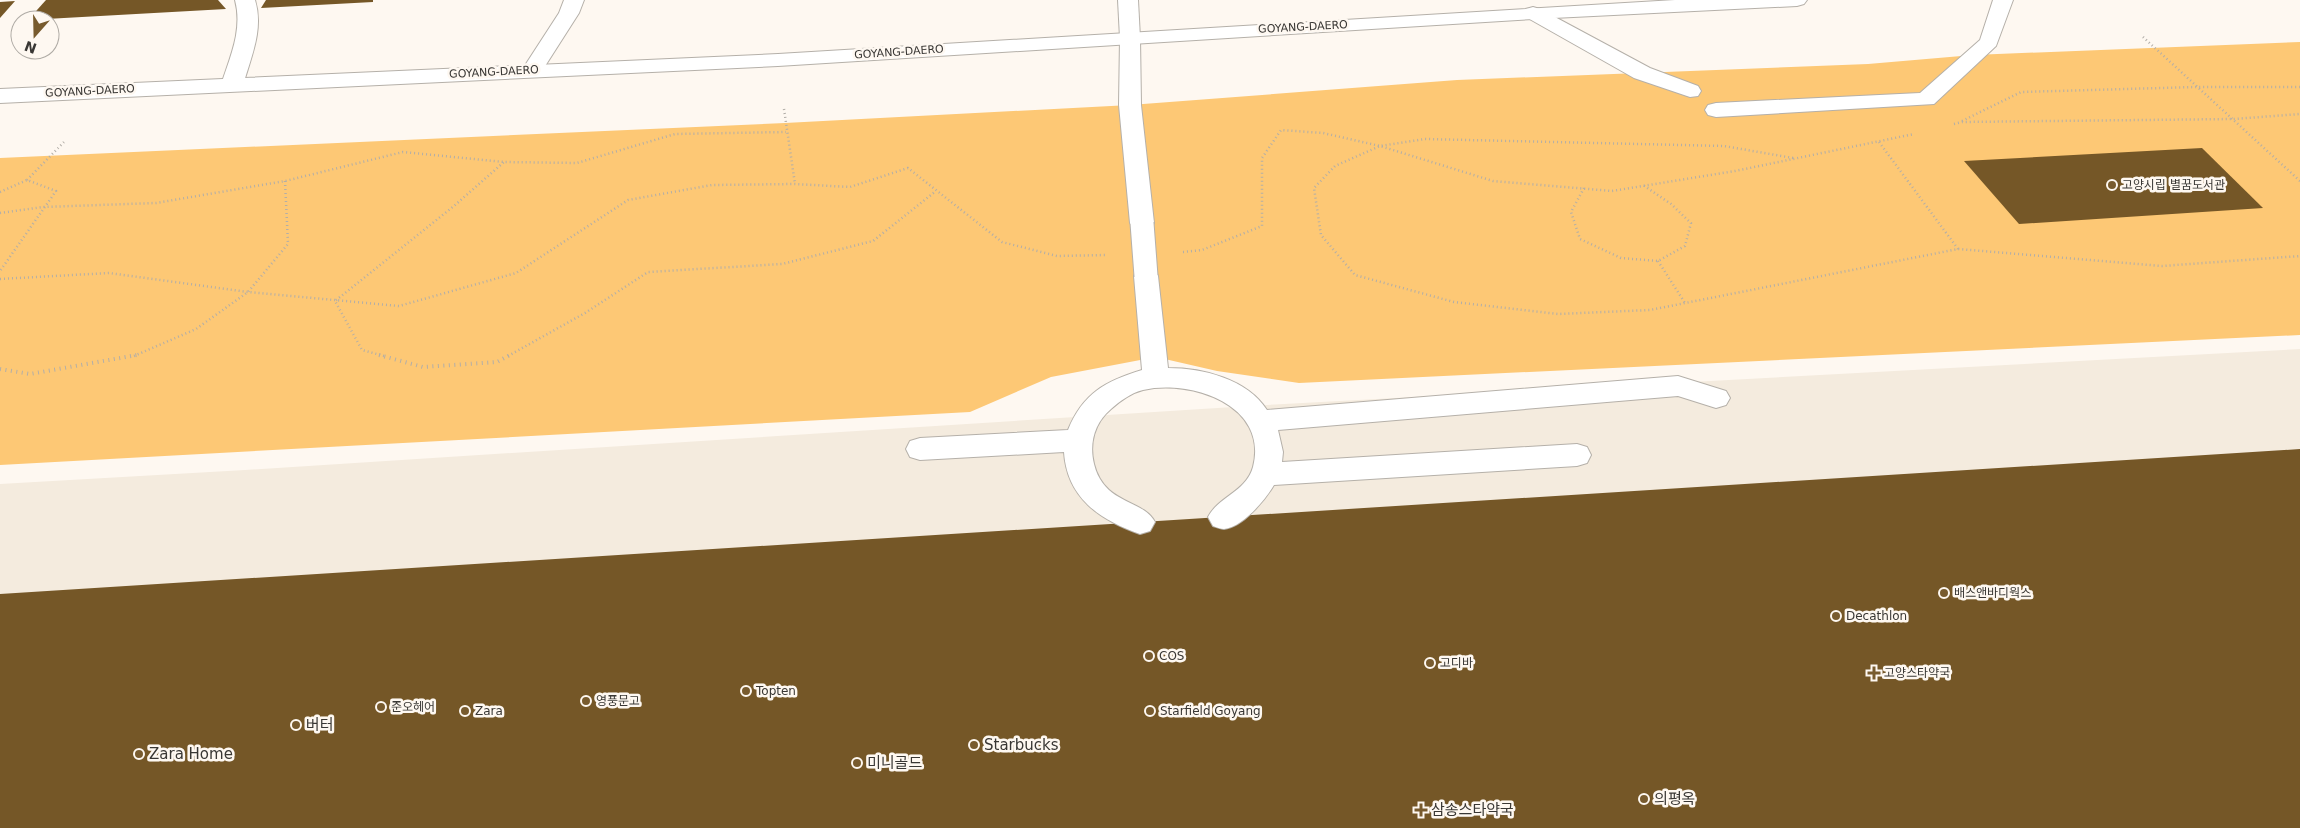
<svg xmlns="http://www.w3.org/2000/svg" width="2300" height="828" font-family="'DejaVu Sans','Noto Sans KR',sans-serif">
  <rect width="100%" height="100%" fill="#fef8f1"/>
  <polygon fill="#f4ebde" points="2300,349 2300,828 0,828 0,484 245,470 1249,406"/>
  <polygon fill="#fdc875" points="2300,42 2300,335 1299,383 1217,371 1156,357 1051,377 970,412 0,465 0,158 785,123 1130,105 1457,80 1868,64 1973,55"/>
  <g fill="#755727">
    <polygon points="46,0 218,0 226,9 28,20"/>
    <polygon points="266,0 373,0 373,2 261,8"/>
    <polygon points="15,1 0,18 0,2"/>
    <polygon points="2202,148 2263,208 2019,224 1964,161"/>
    <polygon points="2300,449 2300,828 0,828 0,594"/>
  </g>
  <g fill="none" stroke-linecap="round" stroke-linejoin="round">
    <defs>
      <g id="lane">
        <polygon points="1993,0 2013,0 1996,46 1934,104 1716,117 1708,115 1705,110 1708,105 1716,103 1920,93 1980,40"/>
        <polygon points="1533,7 1540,9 1650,68 1698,86 1701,91 1698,96 1690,97 1634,78 1526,17 1523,13 1526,9"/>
        <polygon points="1130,32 1137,34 1140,38 1141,105 1154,223 1150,229 1142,231 1134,229 1130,223 1119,105 1120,38 1123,34"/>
        <path d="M1146,267l9,3 3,6 10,92c35,0 79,11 99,42l411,-34 48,15 4,7 -4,7 -10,3 -38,-12 -400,34 5,22 -1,10 295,-18 10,3 4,8 -4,8 -10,3 -303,19c-9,15 -31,42 -50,44 -3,0 -8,-2 -11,-3l-5,-9c11,-21 38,-25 45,-50 16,-62 -62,-88 -110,-77 -12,3 -23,11 -32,19 -17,14 -22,35 -17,55 10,41 49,35 61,58l-5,9 -10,3c-40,-14 -73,-36 -76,-82l-144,8 -10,-3 -4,-8 4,-8 10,-3 148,-8c15,-37 38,-49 74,-60l-8,-94 3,-6z"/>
      </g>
      <g id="street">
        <path d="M235,0h20c9,29 -4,57 -12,85l-3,5 -8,1 -8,-1 -3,-5c9,-28 22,-55 14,-85z"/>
        <polygon points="564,0 584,0 579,13 540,74 533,76 526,74 522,70 559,13"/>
        <polygon points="1118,0 1138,0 1140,38 1137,42 1130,44 1123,42 1120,38"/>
      </g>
      <polygon id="primary" points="1675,0 1807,0 1804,4 1797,6 1533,19 778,66 0,103 0,89 778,54"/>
    </defs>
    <use href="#lane" stroke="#b5b0a9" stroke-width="2"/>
    <use href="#street" stroke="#b5b0a9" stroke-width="2"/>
    <use href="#primary" stroke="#b5b0a9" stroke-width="2"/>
    <g stroke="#b2aea8" stroke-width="2.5" stroke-dasharray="1 3" stroke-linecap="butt">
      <polyline points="2143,37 2300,181"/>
      <polyline points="784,109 795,184"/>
      <polyline points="1962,121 2021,92 2196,87 2300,87"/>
      <polyline points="1954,124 1962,122 2234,119 2300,114"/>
      <polyline points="1879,142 1958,249"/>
      <polyline points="1793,158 1724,146 1425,139 1380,146 1335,166 1314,188 1321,235 1355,275 1454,302 1558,314 1650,310 1958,249 2162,266 2300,256"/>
      <polyline points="27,180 64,142"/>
      <polyline points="1584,188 1571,212 1580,239 1621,258 1658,261 1685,246 1691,223 1671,204 1643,185"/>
      <polyline points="0,192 27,180 56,191 0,271"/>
      <polyline points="0,213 43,207 156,203 285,181 403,152 504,162 577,163 675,134 786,132"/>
      <polyline points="1183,252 1202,250 1262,226 1262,158 1281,130 1323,133 1380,146 1493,181 1612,191 1735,171 1914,134"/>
      <polyline points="1658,261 1685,303"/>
      <polyline points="0,279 109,273 248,292 399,306 516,273 628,200 712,185 795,184 850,187 908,168 1002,242 1057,256 1107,255"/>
      <polyline points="134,356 196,329 248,292 288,244 285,181"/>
      <polyline points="384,356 362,350 335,301 454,206 504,162"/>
      <polyline points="508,356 585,313 648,272 782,264 873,241 936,191"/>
    </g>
    <g stroke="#b2aea8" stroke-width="4" stroke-dasharray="1 4.5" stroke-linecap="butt">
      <polyline points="379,355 423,367 497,362 510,355"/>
      <polyline points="0,369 30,374 137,355"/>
    </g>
    <use href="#lane" fill="#fff" fill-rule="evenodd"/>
    <use href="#street" fill="#fff" fill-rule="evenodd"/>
    <use href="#primary" fill="#fff" fill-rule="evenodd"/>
    <defs>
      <polyline id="lane-bridge" points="1142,223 1146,276"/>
    </defs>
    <use href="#lane-bridge" stroke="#b5b0a9" stroke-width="25" stroke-linecap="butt"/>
    <use href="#lane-bridge" stroke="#fff" stroke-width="23"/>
  </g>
  <g fill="#785b2e" stroke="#fef8f1" stroke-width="2">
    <circle cx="2112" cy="185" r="5"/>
    <circle cx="1944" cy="593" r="5"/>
    <circle cx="1836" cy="616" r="5"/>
    <circle cx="1149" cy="656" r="5"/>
    <circle cx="1430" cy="663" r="5"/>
    <path d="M1871.5 665.5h5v5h5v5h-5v5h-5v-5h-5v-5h5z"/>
    <circle cx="746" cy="691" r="5"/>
    <circle cx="586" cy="701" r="5"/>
    <circle cx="381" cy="707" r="5"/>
    <circle cx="465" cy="711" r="5"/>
    <circle cx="1150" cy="711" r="5"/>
    <circle cx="296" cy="725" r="5"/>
    <circle cx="974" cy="745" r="5"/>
    <circle cx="139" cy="754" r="5"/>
    <circle cx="857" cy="763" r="5"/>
    <circle cx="1644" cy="799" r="5"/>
    <path d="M1418.5 802.5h5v5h5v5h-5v5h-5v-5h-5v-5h5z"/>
  </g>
  <g text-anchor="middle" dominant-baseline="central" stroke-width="5" stroke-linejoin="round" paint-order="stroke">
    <g font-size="11" fill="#393734" stroke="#fef8f1">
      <text transform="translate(1303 27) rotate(-3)">GOYANG-DAERO</text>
      <text transform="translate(899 52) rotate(-4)">GOYANG-DAERO</text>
      <text transform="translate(494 72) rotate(-3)">GOYANG-DAERO</text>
      <text transform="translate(90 91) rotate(-3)">GOYANG-DAERO</text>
    </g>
    <g font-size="12" fill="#393734" stroke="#fef8f1" text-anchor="start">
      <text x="2122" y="185">고양시립 별꿈도서관</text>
      <text x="1954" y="593">배스앤바디웍스</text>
      <text x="1846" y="616">Decathlon</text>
      <text x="1159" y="656">COS</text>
      <text x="1440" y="663">고디바</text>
      <text x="1884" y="673">고양스타약국</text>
      <text x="756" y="691">Topten</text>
      <text x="596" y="701">영풍문고</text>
      <text x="391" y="707">준오헤어</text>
      <text x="475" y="711">Zara</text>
      <text x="1160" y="711">Starfield Goyang</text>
    </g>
    <g font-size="15" fill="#393734" stroke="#fef8f1" text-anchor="start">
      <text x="306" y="725">버터</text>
      <text x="984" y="745">Starbucks</text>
      <text x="149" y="754">Zara Home</text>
      <text x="867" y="763">미니골드</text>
      <text x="1654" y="799">의평옥</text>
      <text x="1431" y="810">삼송스타약국</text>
    </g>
  </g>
  <g transform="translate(35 35) rotate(200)"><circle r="24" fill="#fef8f1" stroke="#afaba5"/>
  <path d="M0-4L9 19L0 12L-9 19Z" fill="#785b2e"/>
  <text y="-8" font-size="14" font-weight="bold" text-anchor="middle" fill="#393734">N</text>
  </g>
</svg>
